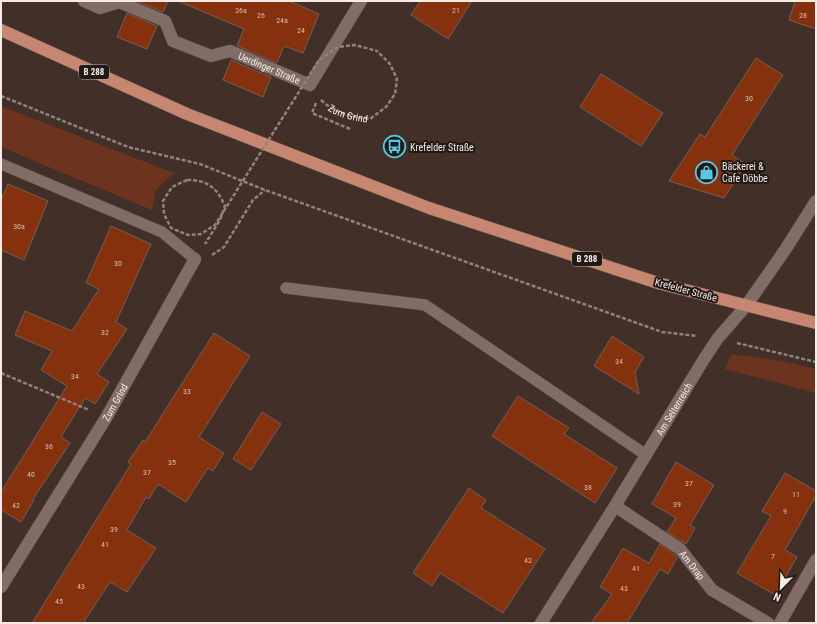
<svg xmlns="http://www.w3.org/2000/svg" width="817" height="624" font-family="'Roboto Condensed',sans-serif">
  <rect width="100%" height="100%" fill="#412f28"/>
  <g fill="#6c331e">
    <polygon points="1,106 174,173 156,190 152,210 1,147"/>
    <polygon points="731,354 782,361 816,369 816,393 725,369"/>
  </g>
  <g fill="#85310e" stroke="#735f58">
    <polygon points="136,1 168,1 163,12"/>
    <polygon points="178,1 289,1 319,14 303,53 284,46 277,63 237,46 244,29"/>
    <polygon points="420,1 472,1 448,39 411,15"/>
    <polygon points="795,1 816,1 816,29 789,20"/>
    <polygon points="127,13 157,26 147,49 117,37"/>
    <polygon points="756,58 783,75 732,155 746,164 724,198 669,181 700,134 705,137"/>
    <polygon points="231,60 271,77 263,97 223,80"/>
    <polygon points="601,74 663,113 641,146 580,107"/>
    <polygon points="8,184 48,201 24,260 1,250 1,200"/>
    <polygon points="111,226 151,244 116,322 127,329 97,374 109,382 95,404 85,398 61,437 70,443 33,499 34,500 21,522 1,510 1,492 67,386 41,370 52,351 15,335 25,311 72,331 99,289 86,283"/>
    <polygon points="214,333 250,356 199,437 224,453 213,471 208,468 186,502 158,484 149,499 146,497 127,530 156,548 127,592 110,582 83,623 32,623 131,464 128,462 143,440 145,442"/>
    <polygon points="612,336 644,357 635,372 639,394 594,366"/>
    <polygon points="518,396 569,428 564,434 617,468 595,503 492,436"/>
    <polygon points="262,412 281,424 251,470 233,459"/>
    <polygon points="676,462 714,485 690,525 695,528 686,544 667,532 676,518 652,504"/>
    <polygon points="785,473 816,491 816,496 785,550 797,557 775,595 737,573 771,516 762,511"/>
    <polygon points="469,488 486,500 481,508 545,549 503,613 440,573 432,586 413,573"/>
    <polygon points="660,544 675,555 677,558 668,574 660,569 627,623 591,623 612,594 600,587 623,548 649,563"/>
  </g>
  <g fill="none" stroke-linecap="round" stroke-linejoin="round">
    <defs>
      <g id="lane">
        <polyline points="1,164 162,232 195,259"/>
        <polyline points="286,288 425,305 646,455"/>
      </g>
      <g id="street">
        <path id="s2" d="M84,1l16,7 19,-6 46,19 8,20 38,15 19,-5 80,34 51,-84"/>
        <path id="s3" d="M615,506l65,43 32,41 56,33"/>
        <path id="s4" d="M1,587l105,-169 89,-159"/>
        <path id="s5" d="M541,623l74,-117 89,-147 14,-21 28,-32 39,-56 31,-49"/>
        <polyline points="780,623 816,560"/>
      </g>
      <polyline id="primary" points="1,30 187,114 429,208 658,283 816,323"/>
    </defs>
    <use href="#lane" stroke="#5d4e49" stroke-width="12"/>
    <use href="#street" stroke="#5d4e49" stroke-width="13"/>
    <use href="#primary" stroke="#5d4e49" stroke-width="13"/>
    <g stroke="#92827d" stroke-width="2.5" stroke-dasharray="4 2" stroke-linecap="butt">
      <polyline points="1,96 128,147 200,164 265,190 662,332 697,336"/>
      <path id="s1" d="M321,100c15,14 30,16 49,19l16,-12 9,-13 2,-15 -7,-15 -13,-13"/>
      <polyline points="316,103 312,113 350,129"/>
      <path d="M187,180c21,0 30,8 38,26l-5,14 -15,24"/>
      <polyline points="212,255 224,247 253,200 265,190"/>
      <polyline points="737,343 816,362"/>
      <polyline points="1,373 89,410"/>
    </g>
    <use href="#lane" stroke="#826d66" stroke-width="11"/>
    <use href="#street" stroke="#826d66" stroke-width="12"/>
    <use href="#primary" stroke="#c68670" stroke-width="12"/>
    <polyline stroke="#92827d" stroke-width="2.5" stroke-dasharray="4 2" stroke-linecap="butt" points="187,180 172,187 163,201 164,214 171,228 188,235 201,234 215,225 319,60 338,47 355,45 377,51"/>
  </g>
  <defs>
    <symbol id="bus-ring" viewBox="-11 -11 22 22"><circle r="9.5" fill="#211916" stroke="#5bc7e7" stroke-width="1.5"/><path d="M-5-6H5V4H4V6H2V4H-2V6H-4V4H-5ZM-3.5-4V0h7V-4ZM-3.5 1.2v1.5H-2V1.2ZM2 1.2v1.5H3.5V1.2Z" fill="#5bc7e7"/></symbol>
    <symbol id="shop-ring" viewBox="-11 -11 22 22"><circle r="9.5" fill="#211916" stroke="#5bc7e7" stroke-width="1.5"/><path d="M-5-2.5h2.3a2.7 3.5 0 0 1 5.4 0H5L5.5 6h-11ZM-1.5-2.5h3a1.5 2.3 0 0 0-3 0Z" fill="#5bc7e7"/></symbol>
  </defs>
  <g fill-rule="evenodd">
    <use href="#bus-ring" x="382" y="134" width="25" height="25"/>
    <use href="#shop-ring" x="694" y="160" width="25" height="25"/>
  </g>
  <g text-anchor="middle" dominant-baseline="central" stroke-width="4" stroke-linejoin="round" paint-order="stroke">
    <g font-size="8" fill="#dabcb1">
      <text x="241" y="10">26a</text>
      <text x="456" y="10">21</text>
      <text x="261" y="15">26</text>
      <text x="803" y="15">28</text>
      <text x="282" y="20">24a</text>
      <text x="301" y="30">24</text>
      <text x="749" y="98">30</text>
      <text x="19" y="226">30a</text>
      <text x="118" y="263">30</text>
      <text x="105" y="332">32</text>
      <text x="619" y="361">34</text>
      <text x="75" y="376">34</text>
      <text x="187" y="391">33</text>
      <text x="49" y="446">36</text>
      <text x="172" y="462">35</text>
      <text x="147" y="472">37</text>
      <text x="31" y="474">40</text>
      <text x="689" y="483">37</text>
      <text x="588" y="487">38</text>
      <text x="796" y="494">11</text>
      <text x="677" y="504">39</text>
      <text x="16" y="505">42</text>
      <text x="785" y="511">9</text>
      <text x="114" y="529">39</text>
      <text x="105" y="544">41</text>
      <text x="773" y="556">7</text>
      <text x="528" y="560">42</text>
      <text x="636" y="568">41</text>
      <text x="81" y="586">43</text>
      <text x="624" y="588">43</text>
      <text x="59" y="601">45</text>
    </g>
    <g fill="#211916" stroke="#b7aca8" stroke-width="1">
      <rect x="79" y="65" width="30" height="14" rx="3"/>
      <rect x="572" y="252" width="30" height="14" rx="3"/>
    </g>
    <g font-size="9" font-weight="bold" fill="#f7ebe7">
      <text x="94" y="72">B 288</text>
      <text x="587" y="259">B 288</text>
    </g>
    <g font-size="10" fill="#f7ebe7" stroke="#211916">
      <text stroke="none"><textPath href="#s2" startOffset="212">Uerdinger Straße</textPath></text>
      <text stroke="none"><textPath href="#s1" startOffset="31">Zum Grind</textPath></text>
      <text transform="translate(686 290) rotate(15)">Krefelder Straße</text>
      <text stroke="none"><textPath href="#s4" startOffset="217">Zum Grind</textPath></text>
      <text stroke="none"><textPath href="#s5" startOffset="252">Am Seltenreich</textPath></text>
      <text stroke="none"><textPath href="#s3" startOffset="98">Am Drap</textPath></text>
    </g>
    <g font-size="10" fill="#f7ebe7" stroke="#211916" text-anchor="start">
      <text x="410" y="147">Krefelder Straße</text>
      <text x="722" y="166">Bäckerei &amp;<tspan x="722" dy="12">Cafe Döbbe</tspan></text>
    </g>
  </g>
  <rect width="817" height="624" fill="none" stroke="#f7ebe7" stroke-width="4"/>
  <g transform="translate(781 588) rotate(203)" stroke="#211916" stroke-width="3" paint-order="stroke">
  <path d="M0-3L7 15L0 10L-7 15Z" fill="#f7ebe7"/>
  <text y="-6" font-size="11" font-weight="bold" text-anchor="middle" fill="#f7ebe7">N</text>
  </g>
</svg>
